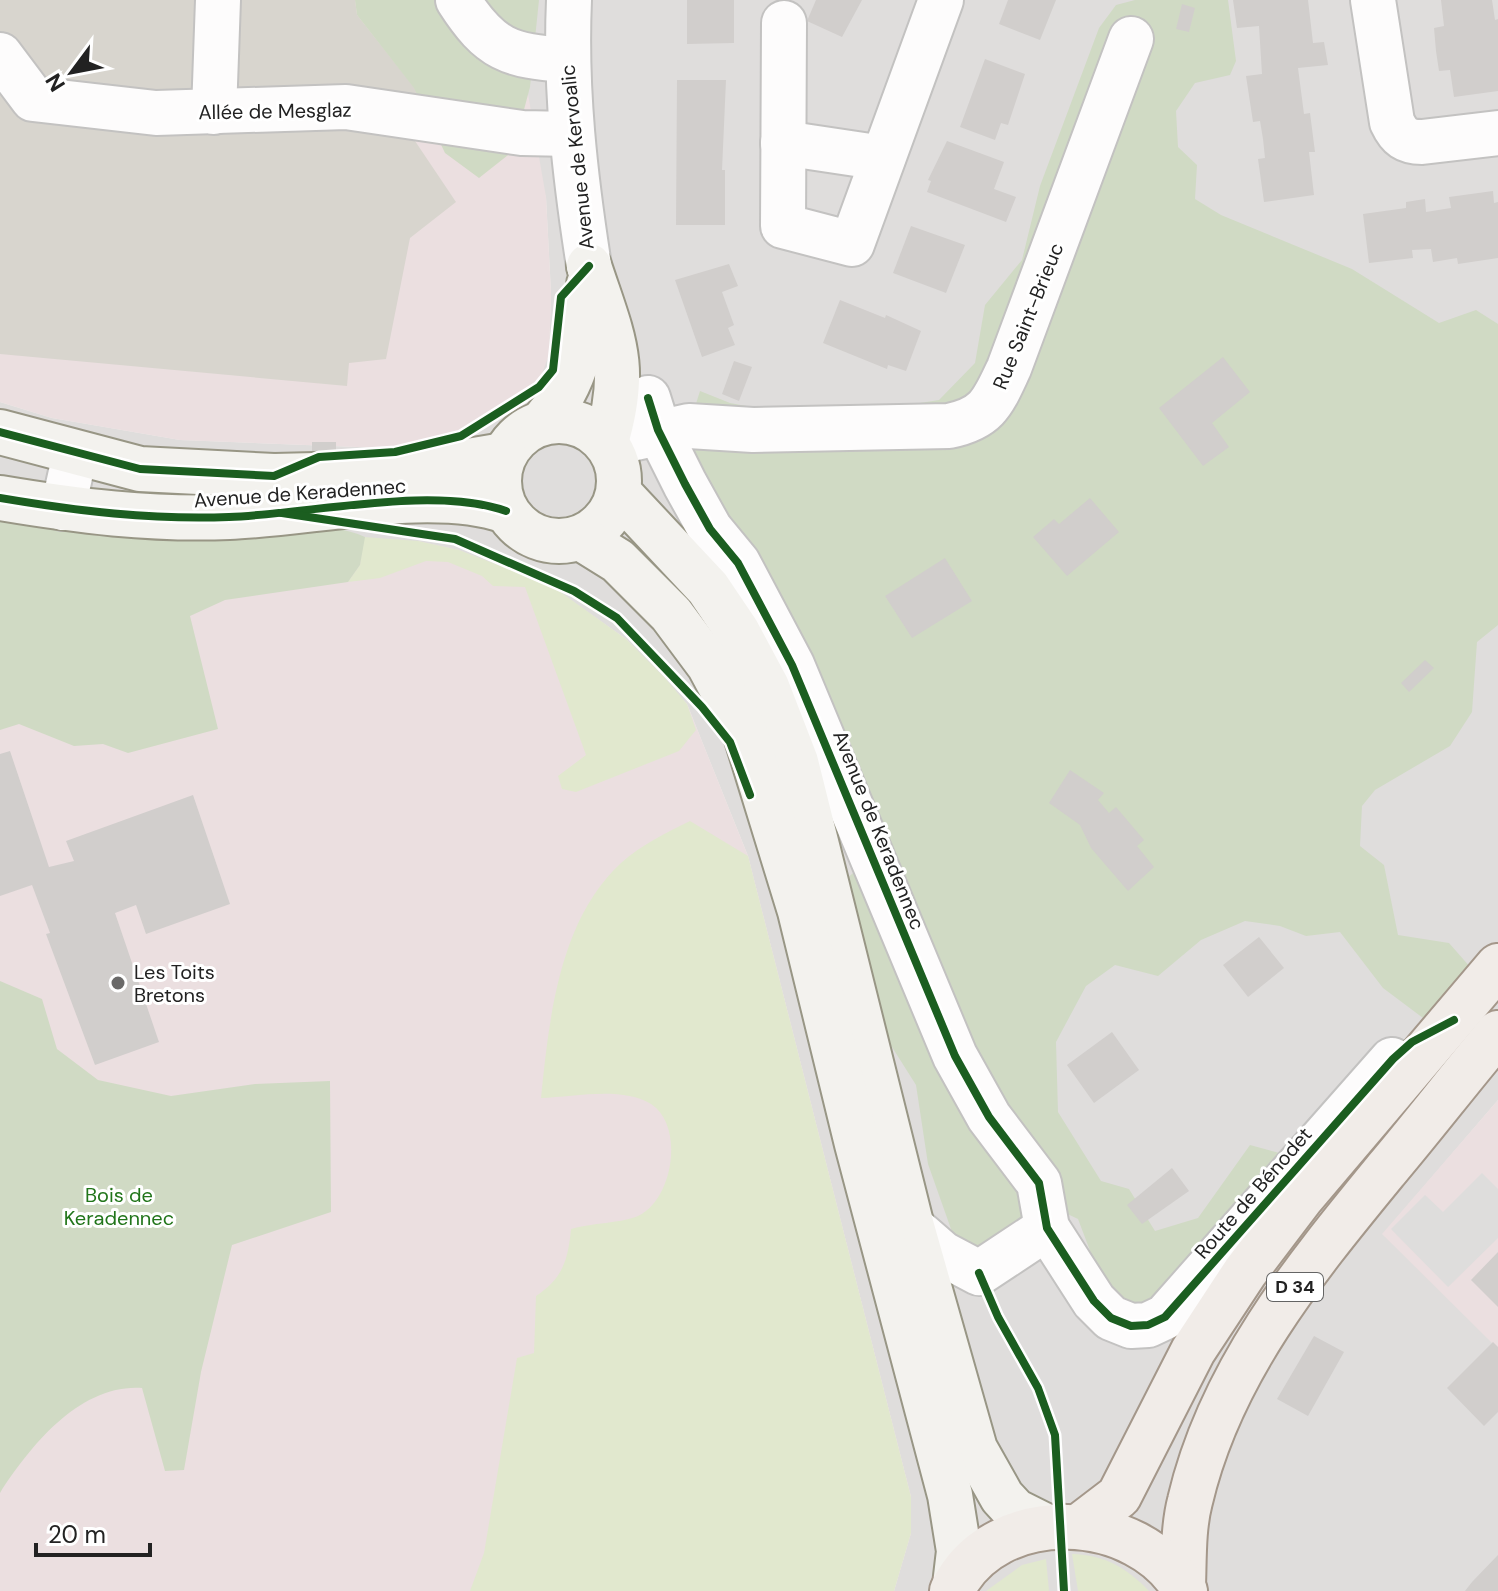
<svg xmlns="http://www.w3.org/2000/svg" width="1498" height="1591" font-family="'DM Sans',sans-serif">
  <rect width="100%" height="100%" fill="#f0edeb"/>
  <polygon fill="#dfdddc" points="453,0 1498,0 1498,1100 1383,1234 1498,1347 1498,1591 894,1591 911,1533 911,1497 748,856 687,704 626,639 552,587 418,541 394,541 0,653 0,402 52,418 180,440 383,448 462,429 534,385 549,355 551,293 546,197"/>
  <g fill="#ebdfe0">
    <polygon points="0,0 453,0 528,94 546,197 551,293 549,355 541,376 534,385 462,429 432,440 383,448 180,440 52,418 0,402"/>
    <polygon points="394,541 418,541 459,550 552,587 626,639 687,704 748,856 911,1497 911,1533 894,1591 0,1591 0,653"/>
    <polygon points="1498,1100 1498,1349 1382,1234"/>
  </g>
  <polygon fill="#dedddc" points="1482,1173 1498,1189 1498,1238 1448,1287 1391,1229 1425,1195 1443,1212"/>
  <polygon fill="#d8d5ce" points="0,0 355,0 357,15 417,91 415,141 456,202 410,238 386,359 349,363 347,386 0,354"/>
  <g fill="#e1e8ce">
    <polygon points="364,537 418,541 459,550 552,586 626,639 664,677 687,704 696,730 679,751 576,792 562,789 558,776 586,755 525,587 493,586 482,576 448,562 426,561 380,578 348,582 360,565"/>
    <path d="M690,821l58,35 163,641v36l-17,58h-424l14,-38 33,-195 17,-5 2,-57c27,-18 32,-36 35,-67 20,-6 51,-6 67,-13 35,-16 47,-90 13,-112 -29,-18 -77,-7 -110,-6 8,-79 18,-178 80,-235 20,-18 45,-30 69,-42z"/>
    <path d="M1072,1554c33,1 55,14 77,37h-71z"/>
    <polygon points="1046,1559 1049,1591 986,1591 1022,1565"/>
  </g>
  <g fill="#d0dac4">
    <polygon points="355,0 539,0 530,87 513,151 479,178 445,153 414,88 357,15"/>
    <polygon points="1135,0 1228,0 1236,61 1230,75 1195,83 1176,111 1178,147 1197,165 1195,199 1221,215 1352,269 1439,323 1476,310 1498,324 1498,625 1477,642 1472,712 1450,746 1375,790 1362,806 1360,846 1384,865 1398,935 1449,943 1471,968 1452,1005 1423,1018 1383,988 1340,932 1306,936 1280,926 1245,921 1201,940 1158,976 1115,965 1086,986 1056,1042 1058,1112 1101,1181 1129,1189 1155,1231 1198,1218 1250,1145 1287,1155 1162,1309 1121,1303 1097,1269 1078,1219 1034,1198 1029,1256 957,1246 928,1164 916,1085 880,1028 842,883 863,864 698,495 689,426 700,391 730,403 785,413 857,413 939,400 975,363 985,305 1022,260 1040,186 1099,28 1116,5"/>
    <path d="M0,516c44,11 87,21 133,22 66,2 173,-27 232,-1l-5,28 -12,17 -123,18 -35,16 28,113 -90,24 -25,-9 -29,2 -55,-22 -19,6z"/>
    <path d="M0,981l42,18 15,50 41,31 73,16 84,-12 75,-3 1,131 -99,33 -31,127 -17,98 -19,1 -23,-83c-62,-4 -111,57 -142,105z"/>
  </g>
  <g fill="#d1cecc">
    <polygon points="687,0 734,0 734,43 687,44"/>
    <polygon points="816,0 862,0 842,37 807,21"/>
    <polygon points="1008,0 1056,0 1040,40 999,24"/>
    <polygon points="1233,0 1308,0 1313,43 1324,42 1328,65 1298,68 1304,114 1310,113 1315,152 1309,152 1314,195 1264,202 1258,159 1265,158 1263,139 1260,121 1253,122 1246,76 1262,74 1259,26 1237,28"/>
    <polygon points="1441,0 1492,0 1495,20 1498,19 1498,91 1454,97 1450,70 1439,71 1436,51 1434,28 1444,26"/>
    <polygon points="1182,4 1195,8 1189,32 1176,29"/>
    <polygon points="985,59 1025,74 1008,125 1001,123 995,140 960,127"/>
    <polygon points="677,80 726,80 722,170 725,170 725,225 676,225"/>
    <polygon points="947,141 1004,162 994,189 1016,197 1006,222 927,192 931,181 928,180"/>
    <polygon points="1493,191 1494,203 1498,202 1498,258 1458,264 1457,258 1433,262 1431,249 1412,250 1413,258 1369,263 1363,214 1406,208 1406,202 1425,199 1426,212 1451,208 1449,197"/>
    <polygon points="911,226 965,245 946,293 893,273"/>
    <polygon points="729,264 738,286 722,292 734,325 728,328 735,345 702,357 675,280"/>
    <polygon points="840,300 885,318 886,315 921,331 906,371 888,365 887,369 823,343"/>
    <polygon points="1223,357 1250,392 1212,423 1229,447 1203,466 1159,408"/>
    <polygon points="734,361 752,367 739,401 722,394"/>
    <rect x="312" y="442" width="24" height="10"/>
    <polygon points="1090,498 1119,532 1067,576 1033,537 1054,519 1059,524"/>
    <polygon points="945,558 972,601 912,638 885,596"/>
    <polygon points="1425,660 1434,668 1409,692 1401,683"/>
    <polygon points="10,751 49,867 74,861 66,841 193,795 230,904 146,934 136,905 115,913 159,1042 95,1065 46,934 50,933 32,885 0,896 0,754"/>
    <polygon points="1070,770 1104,793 1098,800 1109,813 1116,807 1144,840 1137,846 1154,867 1128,891 1091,848 1080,825 1049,803"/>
    <polygon points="1259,937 1284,968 1248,997 1223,965"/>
    <polygon points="1112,1032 1139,1070 1094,1103 1067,1065"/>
    <polygon points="1172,1168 1189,1191 1142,1224 1127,1205"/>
    <polygon points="1498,1252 1498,1307 1471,1280"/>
    <polygon points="1314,1336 1344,1352 1308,1416 1277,1399"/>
    <polygon points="1493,1342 1498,1347 1498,1412 1484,1426 1447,1388"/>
    <polygon points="1498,1555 1498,1591 1465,1591 1472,1582"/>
  </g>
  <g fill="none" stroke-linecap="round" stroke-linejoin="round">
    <defs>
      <g id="street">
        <path d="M458,0c32,50 51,56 108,60"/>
        <path d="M569,0c-4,90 6,177 20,266"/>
        <path d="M1373,0l19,122c7,15 14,20 30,20l76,-9"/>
        <polyline points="784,23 783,226 852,244 941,0"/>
        <polyline points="0,55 33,99 156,113 346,107 522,133 571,134"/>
        <polyline points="214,112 218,0"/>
        <polyline points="783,143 883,158"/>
        <polyline points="648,398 658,430 685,484 710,529 738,563 792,665 955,1056 989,1117 1039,1183 1047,1228 1094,1301 1111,1318 1131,1326 1148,1325 1165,1317 1392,1060"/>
        <path d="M631,439l58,-13 64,4 196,-4c39,-8 44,-24 60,-58l122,-329"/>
        <polyline points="63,508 75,454"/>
        <polyline points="912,1227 943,1254 979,1273 1047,1228"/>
      </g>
      <g id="secondary">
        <path d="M589,266c24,73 40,99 17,176"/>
        <circle cx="559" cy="481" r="60"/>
        <path d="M543,422c34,-39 44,-87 46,-138"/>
        <polyline points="0,432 140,469 274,476 398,473 504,455"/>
        <polyline points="619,493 708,588 737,631 767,687 796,762 912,1227 975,1449 1002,1497 1015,1511 1047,1527"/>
        <path d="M0,498c77,13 151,22 229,19 82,-3 203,-32 277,-6"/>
        <polyline points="581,538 618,561 671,614 709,665 745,732 800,911 857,1144 950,1495 959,1551 955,1585"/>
      </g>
      <g id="primary">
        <polyline points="1081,1525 1119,1496 1193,1351 1245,1272 1302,1197 1498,966"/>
        <path d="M1183,1586c1,-28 0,-58 7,-85 30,-129 114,-231 196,-331 38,-45 74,-92 112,-137"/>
        <path d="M952,1591c42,-89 188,-82 233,0"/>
      </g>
    </defs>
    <use href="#street" stroke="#c3c2c1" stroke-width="48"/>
    <use href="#secondary" stroke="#989685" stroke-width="48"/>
    <use href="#primary" stroke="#a4978a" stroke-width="48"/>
    <use href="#street" stroke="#fdfcfc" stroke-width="44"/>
    <use href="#secondary" stroke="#f3f2ee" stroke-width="44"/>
    <use href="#primary" stroke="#f1ece8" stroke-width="44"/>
    <defs>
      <g id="cycleway">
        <polyline points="648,398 658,430 685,484 710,529 738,563 792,665 955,1056 989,1117 1039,1183 1047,1228 1094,1301 1111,1318 1131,1326 1148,1325 1165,1317 1393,1059 1412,1042 1454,1020"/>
        <polyline points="0,432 140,469 274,476 319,457 395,452 461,436 539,387 553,370 561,297 589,266"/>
        <path d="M0,498c77,13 151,22 229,19 82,-3 203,-32 277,-6"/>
        <polyline points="282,513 455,539 574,591 617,618 702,707 730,742 750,795"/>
        <polyline points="979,1273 998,1317 1038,1388 1055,1435 1064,1591"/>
      </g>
    </defs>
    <use href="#cycleway" stroke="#fff" stroke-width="13"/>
    <use href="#cycleway" stroke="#1b5e20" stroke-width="8"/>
  </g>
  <circle fill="#6a6968" stroke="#fff" stroke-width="3" cx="118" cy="983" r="8"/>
  <g text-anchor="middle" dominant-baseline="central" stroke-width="6" stroke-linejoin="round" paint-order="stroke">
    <rect fill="#fff" stroke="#646464" stroke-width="2" x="1267" y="1273" width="56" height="28" rx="6"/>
    <g font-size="18" font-weight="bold" fill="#222">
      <text x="1295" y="1287">D 34</text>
    </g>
    <g font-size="20" fill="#222" stroke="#fff">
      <text transform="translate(275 111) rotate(-1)">Allée de Mesglaz</text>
      <text transform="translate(577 157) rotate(-96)">Avenue de Kervoalic</text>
      <text transform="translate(1028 316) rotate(-68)">Rue Saint-Brieuc</text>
      <text transform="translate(300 493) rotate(-4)">Avenue de Keradennec</text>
      <text transform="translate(879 830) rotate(68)">Avenue de Keradennec</text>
      <text transform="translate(1253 1193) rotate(-49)">Route de Bénodet</text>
    </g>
    <g font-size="20" fill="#222" stroke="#fff" text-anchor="start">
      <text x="134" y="972">Les Toits<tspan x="134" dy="23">Bretons</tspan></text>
    </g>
    <g font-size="20" fill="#21751a" stroke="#fff">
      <text x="119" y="1195">Bois de<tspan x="119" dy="23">Keradennec</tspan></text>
    </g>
  </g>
  <g transform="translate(72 72) rotate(238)" stroke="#ffffff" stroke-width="6" paint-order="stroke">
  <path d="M0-6L14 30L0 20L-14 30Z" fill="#222222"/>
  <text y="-12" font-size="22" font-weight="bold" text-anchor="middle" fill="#222222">N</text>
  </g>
  <path d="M36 1543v12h114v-12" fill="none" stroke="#222222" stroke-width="4"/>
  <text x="48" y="1543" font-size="24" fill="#222222" stroke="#ffffff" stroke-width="6" paint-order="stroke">20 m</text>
</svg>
